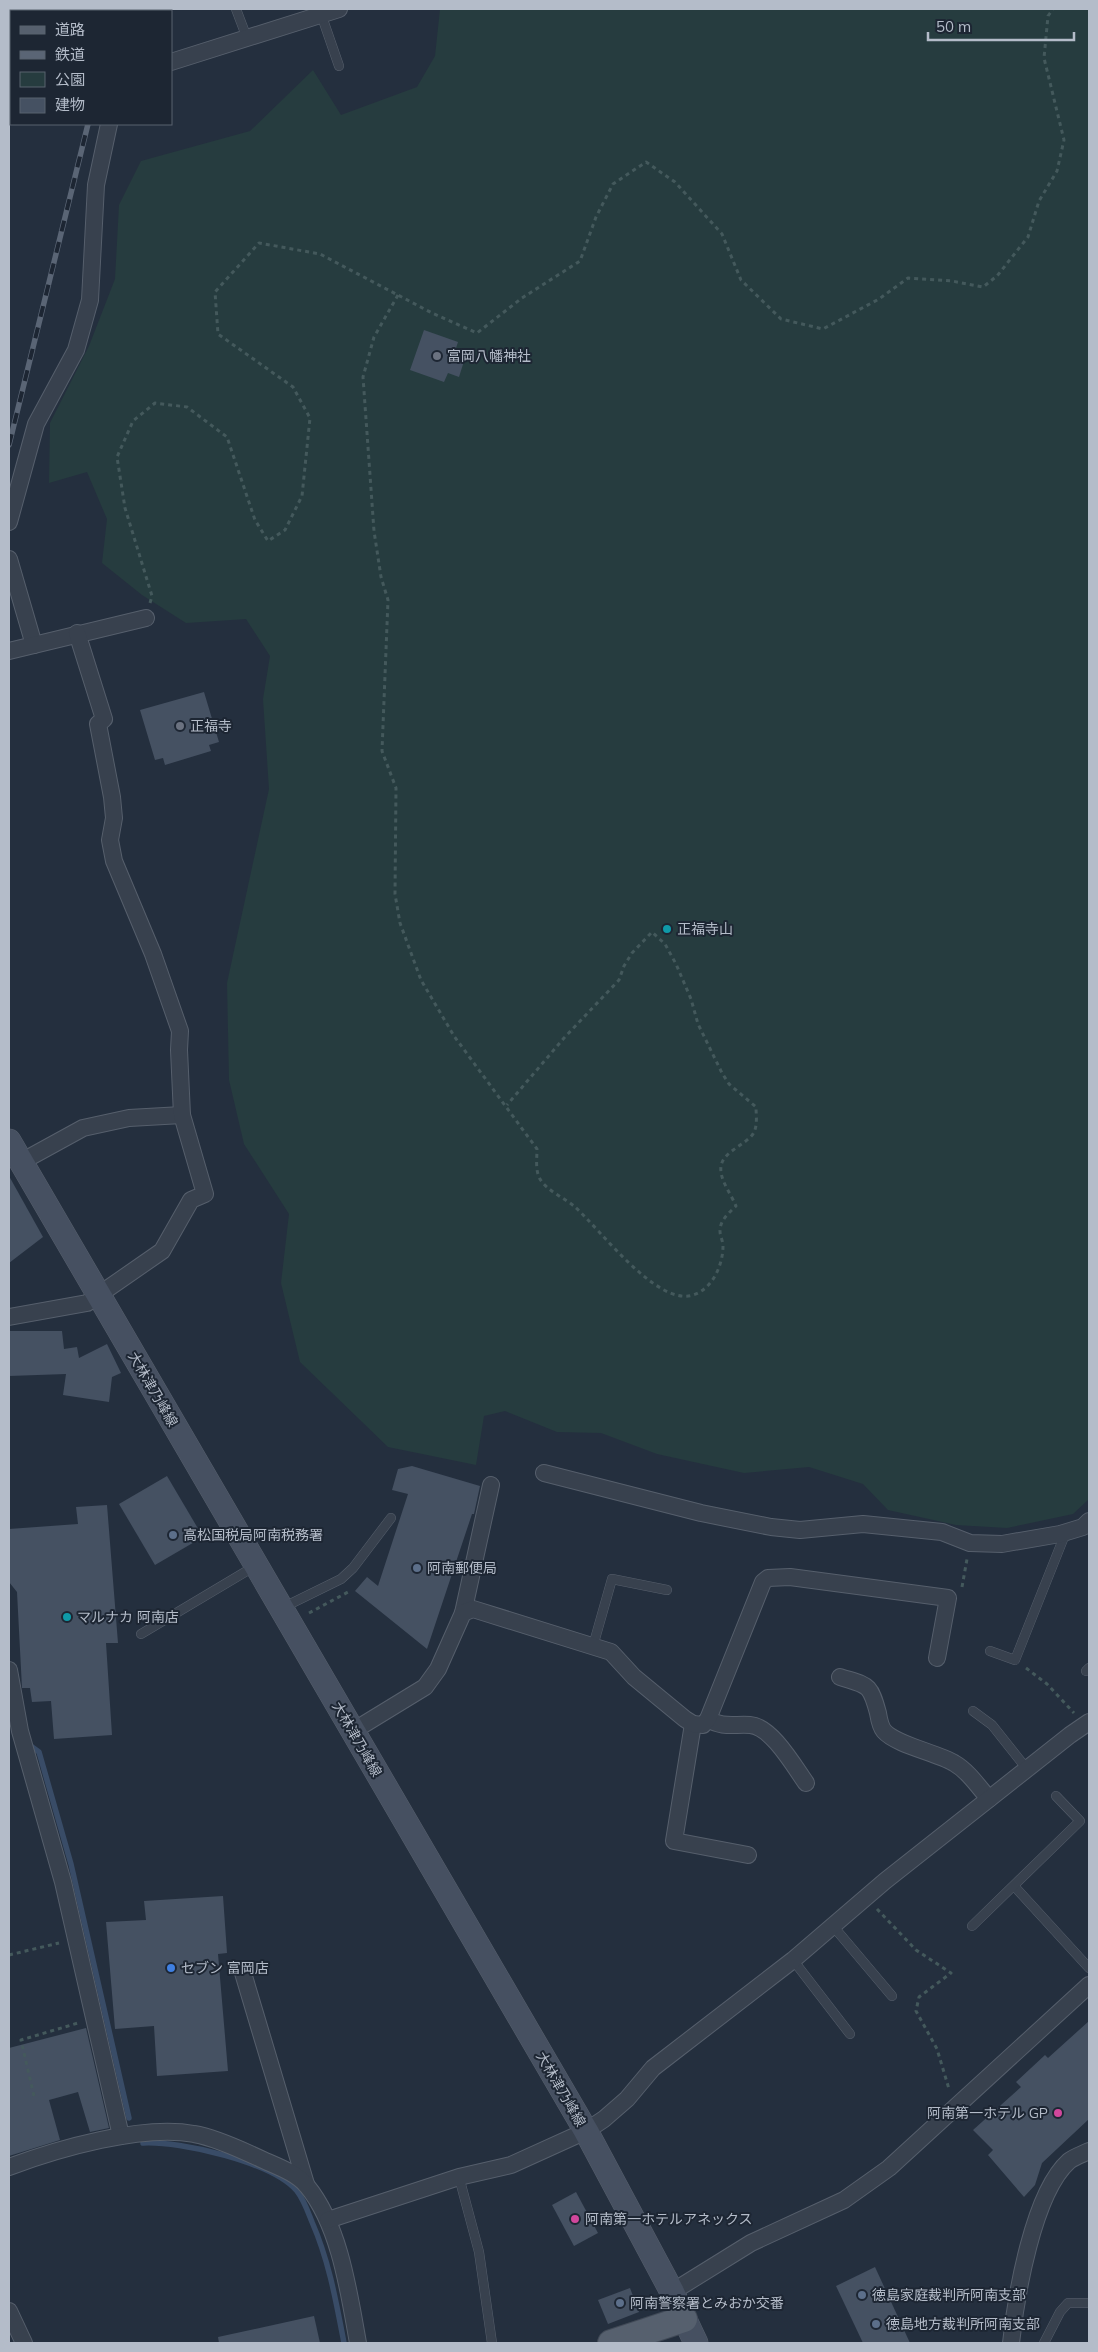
<svg xmlns="http://www.w3.org/2000/svg" width="1098" height="2352" font-family="Mulish,'Noto Sans JP',sans-serif">
  <rect width="100%" height="100%" fill="#242f3e"/>
  <polygon fill="#263c3f" points="440,9 1089,9 1089,1499 1073,1514 1007,1528 956,1525 888,1510 863,1484 809,1467 744,1473 657,1454 601,1433 557,1432 505,1411 484,1416 476,1465 388,1447 300,1362 281,1283 289,1214 244,1144 229,1080 227,983 269,789 263,699 270,656 246,619 186,623 142,595 102,563 107,519 87,472 49,483 50,423 89,346 115,279 119,205 141,161 250,131 313,70 341,115 417,87 435,56"/>
  <g fill="none" stroke-linecap="round" stroke-linejoin="round">
    <g stroke="#394c67" stroke-width="5.5">
      <polyline points="28,1744 39,1752 71,1864 129,2118"/>
      <path d="M143,2143c38,-2 129,19 154,48 7,9 11,21 15,31 17,39 24,79 32,121"/>
    </g>
  </g>
  <g fill="#455162">
    <polygon points="424,330 458,342 454,354 465,358 459,377 448,373 444,382 410,370"/>
    <polygon points="204,692 219,742 209,745 211,751 165,765 163,758 155,760 140,710"/>
    <polygon points="9,1176 43,1237 9,1263"/>
    <polygon points="9,1331 62,1331 64,1349 77,1347 79,1358 107,1344 121,1373 112,1377 109,1402 63,1395 66,1374 9,1376"/>
    <polygon points="412,1466 480,1486 474,1514 472,1514 427,1649 355,1591 367,1577 378,1586 408,1494 392,1490 398,1469"/>
    <polygon points="167,1476 203,1537 155,1565 119,1504"/>
    <polygon points="107,1505 118,1643 106,1643 112,1735 54,1739 51,1701 32,1702 30,1688 22,1688 17,1592 9,1582 9,1529 78,1524 76,1507"/>
    <polygon points="223,1896 227,1953 218,1954 228,2071 157,2076 154,2026 115,2029 106,1922 146,1920 144,1901"/>
    <polygon points="1089,2021 1089,2119 1042,2163 1035,2185 1024,2197 988,2155 993,2150 973,2130 1021,2087 1016,2082 1045,2055 1048,2058"/>
    <polygon points="86,2028 109,2128 90,2132 78,2092 49,2100 60,2140 9,2156 9,2048"/>
    <polygon points="576,2192 598,2233 574,2246 552,2205"/>
    <polygon points="875,2267 910,2343 863,2343 836,2286"/>
    <polygon points="630,2288 639,2312 608,2324 598,2300"/>
    <polygon points="314,2316 320,2343 219,2343 218,2337"/>
  </g>
  <g fill="none" stroke-linecap="round" stroke-linejoin="round">
    <defs>
      <g id="lane">
        <polyline points="236,9 247,38"/>
        <polyline points="321,14 339,66"/>
        <polyline points="282,1608 341,1579 353,1568 391,1518"/>
        <polyline points="141,1634 255,1566"/>
        <polyline points="593,1646 612,1579 667,1590"/>
        <polyline points="990,1651 1015,1660 1066,1532"/>
        <polyline points="1086,1671 1089,1668"/>
        <polyline points="973,1711 992,1725 1027,1769"/>
        <polyline points="1015,1887 1089,1968"/>
        <polyline points="833,1926 892,1996"/>
        <polyline points="972,1926 1080,1821 1056,1796"/>
        <polyline points="793,1960 850,2034"/>
        <polyline points="459,2177 479,2252 492,2343"/>
        <polyline points="1044,2343 1060,2312 1068,2303 1089,2303"/>
      </g>
      <g id="street">
        <polyline points="136,11 137,9"/>
        <polyline points="171,62 339,9"/>
        <polyline points="9,522 36,424 76,350 90,300 96,185 109,124"/>
        <polyline points="9,559 34,645"/>
        <polyline points="9,651 146,618"/>
        <polyline points="21,1162 83,1128 129,1118 182,1115"/>
        <polyline points="9,1317 87,1303 162,1251 191,1200 205,1194 182,1115 179,1050 180,1031 153,954 114,861 110,840 114,818 112,797 98,724 104,719 77,633"/>
        <polyline points="544,1473 701,1513 771,1527 800,1530 863,1524 942,1532 970,1543 1002,1544 1060,1534 1083,1527 1089,1521"/>
        <polyline points="463,1613 491,1485"/>
        <polyline points="9,1670 20,1731 63,1882 121,2136"/>
        <path d="M840,1677c28,9 30,6 38,36 1,6 2,13 6,18 12,14 54,22 70,32 14,8 24,23 35,36"/>
        <path d="M708,1719c14,9 26,5 42,6 21,1 44,41 56,58"/>
        <polyline points="693,1724 674,1841 748,1855"/>
        <polyline points="353,1731 425,1687 438,1669 463,1613 473,1609 611,1652 634,1677 685,1719 693,1724 703,1725 708,1719 763,1582 768,1578 790,1577 948,1598 937,1658"/>
        <polyline points="243,1973 306,2184"/>
        <path d="M9,2167c48,-18 134,-43 185,-33 19,3 50,17 67,25 15,7 36,14 46,27 33,40 42,107 51,157"/>
        <polyline points="328,2220 459,2177 511,2165 586,2131 604,2119 627,2099 653,2068 793,1960 885,1881 1070,1735 1089,1722"/>
        <polyline points="672,2292 751,2243 844,2200 889,2168 1089,1985"/>
        <polyline points="9,2311 24,2343"/>
        <path d="M1011,2343c5,-47 22,-150 58,-182 5,-4 14,-7 20,-10"/>
      </g>
      <polyline id="secondary" points="9,1141 586,2131 672,2292 696,2343"/>
      <polyline id="primary" points="611,2343 684,2319"/>
    </defs>
    <use href="#lane" stroke="#565f6c" stroke-width="10"/>
    <use href="#street" stroke="#565f6c" stroke-width="18"/>
    <use href="#secondary" stroke="#565f6c" stroke-width="25"/>
    <use href="#primary" stroke="#414a57" stroke-width="28"/>
    <g stroke="#44595c" stroke-width="3" stroke-dasharray="4 4" stroke-linecap="butt">
      <path d="M398,295l-24,42 -11,40 11,154 7,46 7,23 -6,151 14,37 -1,106 5,29 21,57 33,56 83,113c0,9 -2,21 3,30 7,12 25,19 35,28 25,22 82,100 118,88 20,-6 30,-31 30,-49 0,-5 -3,-10 -3,-15 0,-11 9,-18 16,-25 -5,-12 -17,-27 -15,-40 2,-14 24,-21 32,-32 5,-8 3,-19 3,-27l-27,-23 -7,-11 -24,-49 -7,-25 -15,-35 -11,-20 -13,-12 -20,21 -8,13 -5,14 -55,58 -57,67"/>
      <polyline points="150,603 152,596 125,508 117,457 133,421 155,403 187,407 227,437 255,520 268,541 285,530 302,496 310,418 293,387 218,334 215,292 259,243 320,254 432,313 477,333 522,298 580,261 596,217 613,184 646,162 675,182 722,234 741,280 781,319 823,329 879,299 908,278 952,281 983,287 997,276 1028,237 1039,201 1057,171 1064,140 1044,58 1048,16 1053,9"/>
      <polyline points="962,1587 967,1559"/>
      <polyline points="309,1613 350,1591"/>
      <polyline points="1026,1668 1047,1684 1074,1713"/>
      <polyline points="877,1909 916,1950 951,1973 919,1997 916,2011 937,2049 949,2089"/>
      <polyline points="9,1955 59,1943"/>
      <polyline points="34,2096 21,2040 78,2023"/>
    </g>
    <use href="#lane" stroke="#38414e" stroke-width="9"/>
    <use href="#street" stroke="#38414e" stroke-width="16"/>
    <use href="#secondary" stroke="#465061" stroke-width="24"/>
    <use href="#primary" stroke="#56606e" stroke-width="26"/>
    <defs>
      <g id="rail">
        <polyline points="116,11 117,9"/>
        <polyline points="9,445 88,124"/>
      </g>
    </defs>
    <use href="#rail" stroke="#5a6575" stroke-width="5.5"/>
    <use href="#rail" stroke="#1d2633" stroke-width="4" stroke-dasharray="11" stroke-linecap="butt"/>
  </g>
  <g fill="#6b7280" stroke="#1d2633" stroke-width="2">
    <circle cx="437" cy="356" r="5"/>
    <circle cx="180" cy="726" r="5"/>
  </g>
  <g fill="#0f9aa8" stroke="#1d2633" stroke-width="2">
    <circle cx="667" cy="929" r="5"/>
    <circle cx="67" cy="1617" r="5"/>
  </g>
  <g fill="#5c6f8a" stroke="#1d2633" stroke-width="2">
    <circle cx="173" cy="1535" r="5"/>
    <circle cx="417" cy="1568" r="5"/>
    <circle cx="862" cy="2295" r="5"/>
    <circle cx="620" cy="2303" r="5"/>
    <circle cx="876" cy="2324" r="5"/>
  </g>
  <circle fill="#3f7fe0" stroke="#1d2633" stroke-width="2" cx="171" cy="1968" r="5"/>
  <g fill="#d1479c" stroke="#1d2633" stroke-width="2">
    <circle cx="1058" cy="2113" r="5"/>
    <circle cx="575" cy="2219" r="5"/>
  </g>
  <g text-anchor="middle" dominant-baseline="central" stroke-width="4" stroke-linejoin="round" paint-order="stroke">
    <g font-size="14" fill="#b4bcc9" stroke="#1d2633" text-anchor="start">
      <text x="447" y="356">富岡八幡神社</text>
      <text x="190" y="726">正福寺</text>
      <text x="677" y="929">正福寺山</text>
      <text x="183" y="1535">高松国税局阿南税務署</text>
      <text x="427" y="1568">阿南郵便局</text>
      <text x="77" y="1617">マルナカ 阿南店</text>
      <text x="181" y="1968">セブン 富岡店</text>
      <text x="1048" y="2113" text-anchor="end">阿南第一ホテル GP</text>
      <text x="585" y="2219">阿南第一ホテルアネックス</text>
      <text x="872" y="2295">徳島家庭裁判所阿南支部</text>
      <text x="630" y="2303">阿南警察署とみおか交番</text>
      <text x="886" y="2324">徳島地方裁判所阿南支部</text>
    </g>
    <g font-size="14" fill="#b4bcc9" stroke="#1d2633">
      <text transform="translate(153 1389) rotate(60)">大林津乃峰線</text>
      <text transform="translate(357 1739) rotate(60)">大林津乃峰線</text>
      <text transform="translate(561 2089) rotate(60)">大林津乃峰線</text>
    </g>
  </g>
  <rect width="1098" height="2352" fill="none" stroke="#b4bcc9" stroke-width="20"/>
  <rect x="10" y="10" width="162" height="115" fill="#1d2633" stroke="#59626f"/>
  <rect x="20" y="26" width="25" height="8" fill="#56606e" stroke="#59626f"/>
  <text x="55" y="35" font-size="15" fill="#b4bcc9">道路</text>
  <rect x="20" y="51" width="25" height="8" fill="#5a6575" stroke="#59626f"/>
  <text x="55" y="60" font-size="15" fill="#b4bcc9">鉄道</text>
  <rect x="20" y="72" width="25" height="15" fill="#263c3f" stroke="#59626f"/>
  <text x="55" y="85" font-size="15" fill="#b4bcc9">公園</text>
  <rect x="20" y="98" width="25" height="15" fill="#455162" stroke="#59626f"/>
  <text x="55" y="110" font-size="15" fill="#b4bcc9">建物</text>
  <path d="M928 32v8h146v-8" fill="none" stroke="#b4bcc9" stroke-width="2.5"/>
  <text x="936" y="32" font-size="15" fill="#b4bcc9" stroke="#1d2633" stroke-width="4" paint-order="stroke">50 m</text>
</svg>
